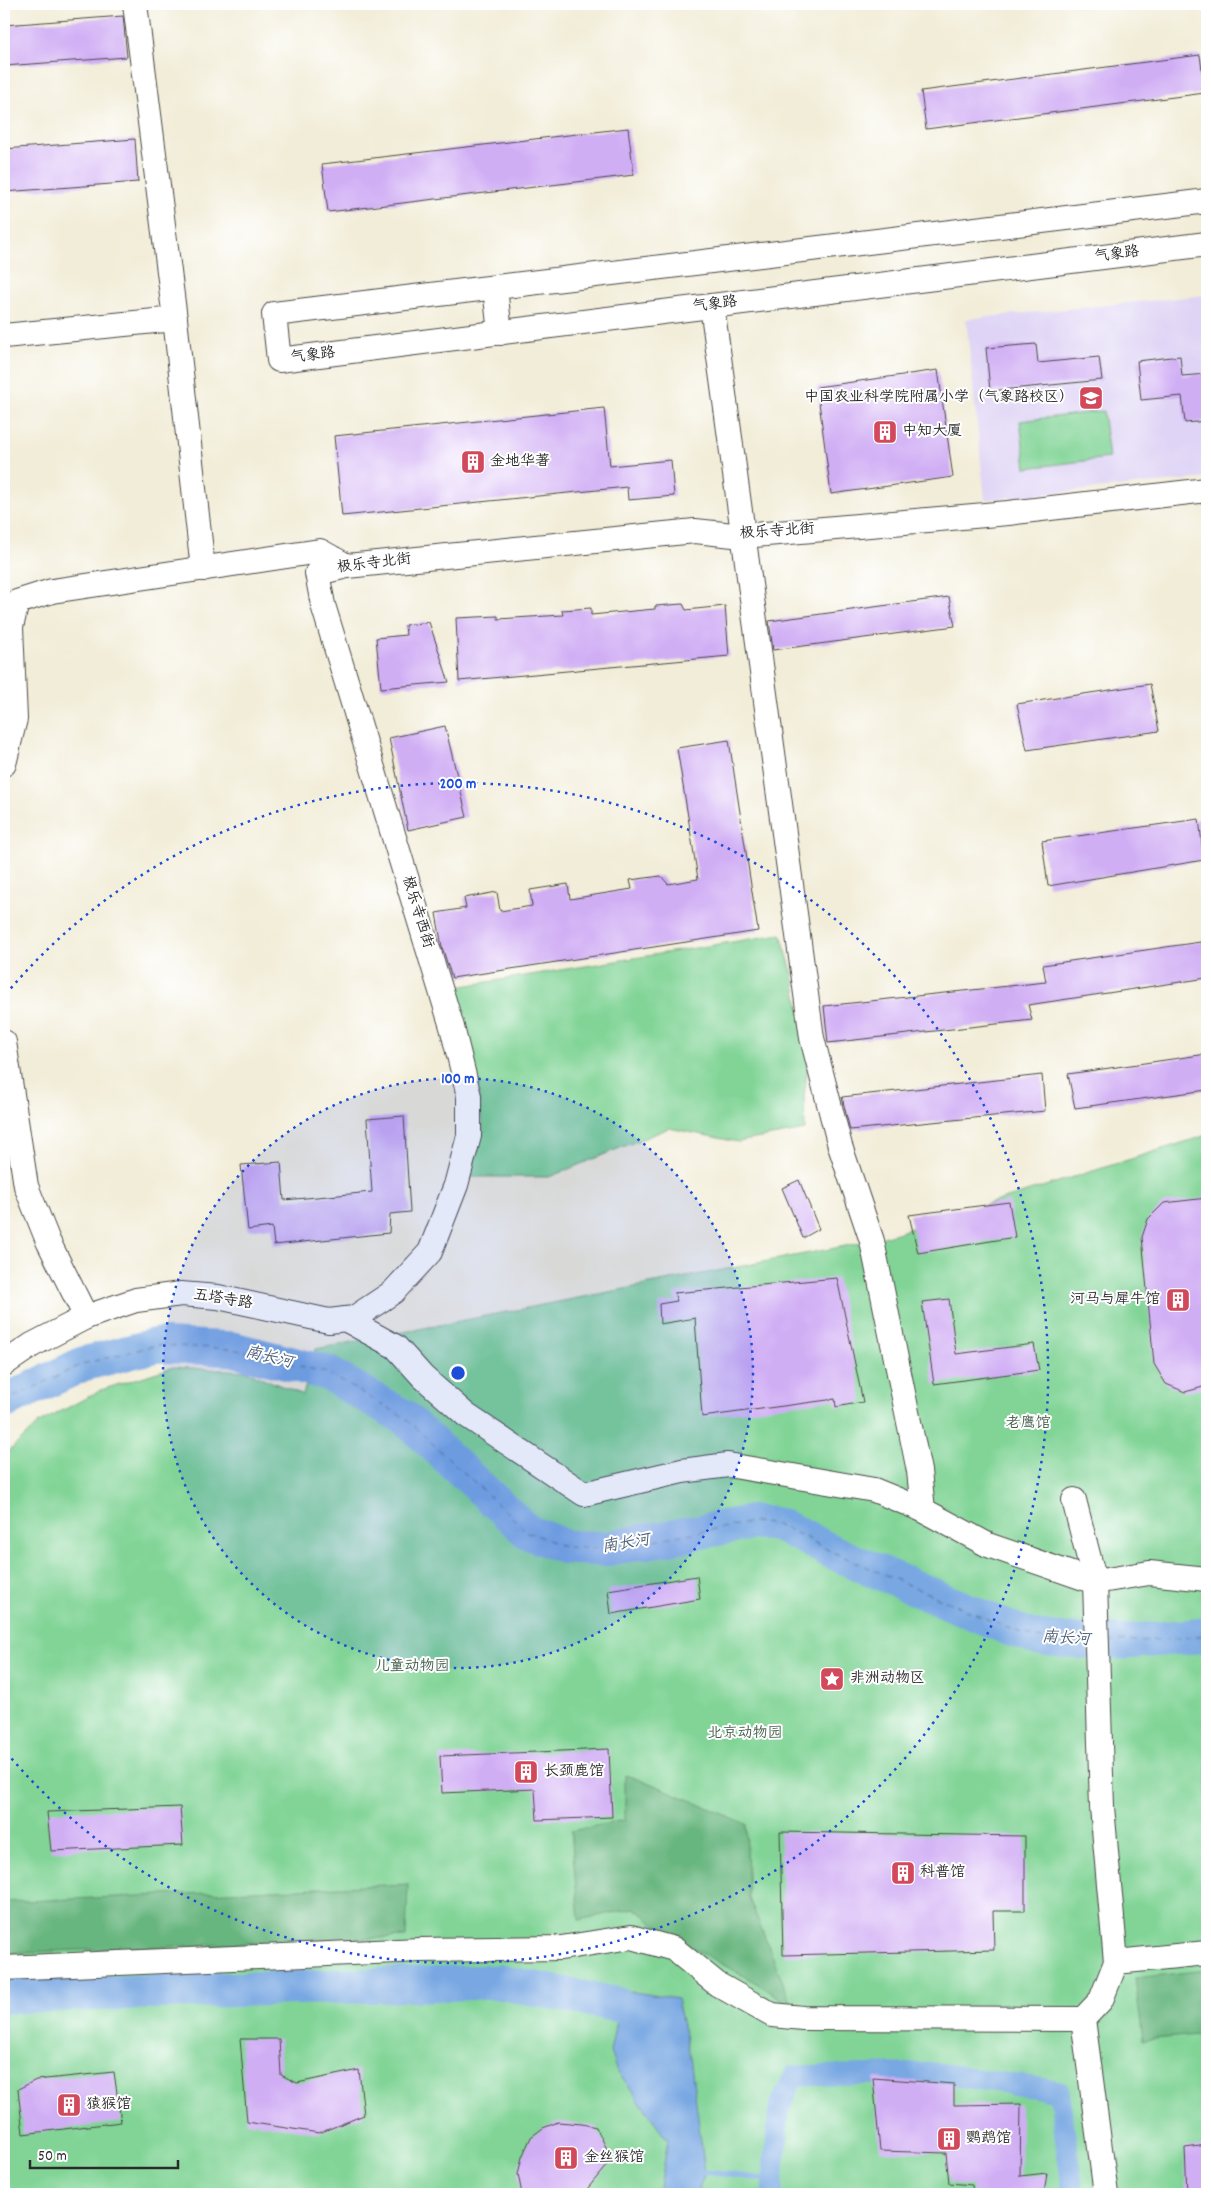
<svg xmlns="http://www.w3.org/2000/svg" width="1211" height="2198" font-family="Dekko,'LXGW WenKai TC',sans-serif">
  <rect width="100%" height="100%" fill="#fff"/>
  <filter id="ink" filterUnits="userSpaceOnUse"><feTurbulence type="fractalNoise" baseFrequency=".02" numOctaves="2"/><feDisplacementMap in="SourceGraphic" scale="10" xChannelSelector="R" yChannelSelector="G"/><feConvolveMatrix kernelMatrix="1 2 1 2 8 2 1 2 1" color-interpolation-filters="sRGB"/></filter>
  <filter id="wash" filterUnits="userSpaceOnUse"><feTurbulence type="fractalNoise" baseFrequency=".0096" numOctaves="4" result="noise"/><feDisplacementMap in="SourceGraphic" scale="20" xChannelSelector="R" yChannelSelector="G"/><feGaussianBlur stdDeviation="1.12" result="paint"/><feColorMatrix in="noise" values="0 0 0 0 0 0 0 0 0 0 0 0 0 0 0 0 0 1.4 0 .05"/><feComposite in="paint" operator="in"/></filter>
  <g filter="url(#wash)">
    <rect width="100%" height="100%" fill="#f2edd8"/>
    <polygon fill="#dfd4f5" points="1207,295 1207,478 985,500 966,319"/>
    <g fill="#81d496" stroke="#568060">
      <polygon points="1103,411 1109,458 1026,468 1020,421"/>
      <polygon points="781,934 793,975 809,1056 804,1096 805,1130 738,1142 669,1128 549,1177 468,1177 483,1131 473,1061 451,988"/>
      <polygon points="1207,1135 1207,2194 4,2194 4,1456 39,1423 101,1390 173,1367 246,1371 303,1395 316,1349 871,1241"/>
    </g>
    <g fill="#68b67f" stroke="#4a7055">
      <polygon points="625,1775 647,1782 746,1824 749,1898 793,2007 758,1984 669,1935 635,1908 579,1920 571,1831 625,1820"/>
      <polygon points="408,1884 406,1937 4,1953 4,1902"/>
      <polygon points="1207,1970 1207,2034 1143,2040 1135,1978"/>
    </g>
    <polygon fill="#78a7e2" stroke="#526986" points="627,1991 677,1999 690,2057 705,2172 697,2194 659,2194 668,2140 616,2069 610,2052 619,2005"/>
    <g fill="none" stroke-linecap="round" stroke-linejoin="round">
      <polyline stroke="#78a7e2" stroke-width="5.5" points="705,2172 773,2180"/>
      <polyline stroke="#78a7e2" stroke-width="21" points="772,2194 779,2108 794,2076 937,2073 1059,2091 1073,2194"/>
      <g stroke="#78a7e2" stroke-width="35">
        <polyline points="4,1402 83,1364 157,1345 233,1349 327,1373 404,1417 528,1532 565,1547 604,1549 754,1522 778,1525 803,1536 828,1550 1008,1628 1036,1638 1063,1641 1124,1642 1207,1635"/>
        <polyline points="4,1996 499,1982 619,2005"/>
      </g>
      <g stroke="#4a5d74" stroke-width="1" stroke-dasharray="6 5" stroke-linecap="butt">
        <polyline points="4,1402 83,1364 157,1345 233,1349 327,1373 404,1417 528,1532 565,1547 604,1549 754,1522 778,1525 803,1536 828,1550 1008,1628 1036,1638 1084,1641"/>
        <polyline points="1108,1642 1160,1640 1207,1635"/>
      </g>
    </g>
    <g id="blocks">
      <g fill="#d0aef4">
        <polygon points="123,16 127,57 4,66 4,25"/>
        <polygon points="1200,55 1205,93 926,129 921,91"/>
        <polygon points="628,128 634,175 328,212 322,164"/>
        <polygon points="135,139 138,182 4,192 4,149"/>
        <polygon points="1036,344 1038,363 1099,357 1102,380 990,391 986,348"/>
        <polygon points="1180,356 1182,376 1207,374 1207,421 1185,423 1182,396 1141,400 1137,361"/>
        <polygon points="938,370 953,477 831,494 817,387"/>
        <polygon points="604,408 610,466 671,460 674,496 628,500 627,487 342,516 334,436"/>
        <polygon points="949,597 955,626 773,650 769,621"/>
        <polygon points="683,604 686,610 725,606 729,656 459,681 456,618 498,616 498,619 563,615 562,610 591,608 591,615 655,609 655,606"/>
        <polygon points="429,622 449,682 381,688 376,638 406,635 405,625"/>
        <polygon points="1150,684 1159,731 1027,750 1017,704"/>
        <polygon points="445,726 467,817 408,830 389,738"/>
        <polygon points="729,740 758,931 452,978 442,947 436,913 466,908 464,898 497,892 500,911 532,906 530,890 568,884 570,899 632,889 630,880 661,876 668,884 698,879 677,748"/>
        <polygon points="1199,819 1204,860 1048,886 1042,841"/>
        <polygon points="1207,941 1207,978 1028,1005 1032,1020 828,1043 824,1006 1046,982 1043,965"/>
        <polygon points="1207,1054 1207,1090 1075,1108 1068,1074"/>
        <polygon points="1042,1075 1045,1111 850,1130 842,1097"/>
        <polygon points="404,1116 410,1212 390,1214 389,1233 274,1245 272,1227 248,1230 241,1165 281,1162 284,1200 372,1192 367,1119"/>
        <polygon points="799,1180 819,1229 803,1238 782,1188"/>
        <polygon points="1207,1198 1207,1381 1203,1387 1185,1392 1166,1384 1154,1364 1142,1237 1148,1219 1164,1203"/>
        <polygon points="1009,1202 1015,1237 918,1253 909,1215"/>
        <polygon points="837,1278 863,1402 836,1407 835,1399 702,1417 695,1318 660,1324 659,1304 677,1301 674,1293"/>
        <polygon points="949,1299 956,1354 1034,1344 1039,1370 934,1384 922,1302"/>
        <polygon points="697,1576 700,1599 611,1614 608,1590"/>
        <polygon points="609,1749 612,1817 537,1820 535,1789 442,1793 440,1756"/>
        <polygon points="180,1807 183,1845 51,1851 47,1812"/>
        <polygon points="780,1832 1025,1836 1025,1911 993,1911 994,1950 783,1955"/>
        <polygon points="240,2039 279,2039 281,2075 297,2083 359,2070 364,2115 319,2133 247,2122"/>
        <polygon points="114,2072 121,2122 23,2134 18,2089 36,2080"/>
        <polygon points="873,2078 954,2084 954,2105 1021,2104 1020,2176 1047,2173 1044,2194 973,2194 972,2185 949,2183 946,2153 880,2151"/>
        <polygon points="558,2122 582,2124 596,2127 612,2159 583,2194 522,2194 518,2174 522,2157 531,2137 543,2128"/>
        <polygon points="1207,2145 1207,2194 1187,2194 1185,2148"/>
      </g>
    </g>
  </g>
  <g filter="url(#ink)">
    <use href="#blocks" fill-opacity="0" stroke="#494845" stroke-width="1"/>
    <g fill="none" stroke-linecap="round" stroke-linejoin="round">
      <defs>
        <g id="minor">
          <polyline points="135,4 175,319 203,569"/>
          <polyline points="1207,201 274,314 279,360 1207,244"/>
          <polyline points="495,288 500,333"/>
          <polyline points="712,306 812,1038 840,1146 872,1241 919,1471 923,1510 988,1545 1095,1582 1149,1573 1207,1579"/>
          <polyline points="4,336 175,319"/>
          <polyline points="4,764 15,719 11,627 17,602 52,591 320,551 347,566"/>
          <polyline points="4,1042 26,1186 48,1241 86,1317"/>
          <polyline points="345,1319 396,1347 423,1377 466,1415 584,1494 682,1471 728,1465 874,1490 923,1510"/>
          <polyline points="4,1364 32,1345 86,1317 136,1300 181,1294 218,1297 329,1321 354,1318 393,1292 430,1252 456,1185 469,1136 469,1096 452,1027 323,605 317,573 347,566 695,531 743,536 1008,513 1207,490"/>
          <polyline points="1074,1500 1095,1582 1102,1807 1116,1962 1101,2000 1083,2019 1106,2194"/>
          <polyline points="1116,1962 1207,1953"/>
          <polyline points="4,1968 420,1950 561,1948 631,1937 674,1949 717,1984 772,2015 803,2018 1083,2019"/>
        </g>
      </defs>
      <use href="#minor" stroke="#494845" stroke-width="26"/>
      <use href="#minor" stroke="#fff" stroke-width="24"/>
    </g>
  </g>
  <circle cx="458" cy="1373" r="295" fill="#1d4ed8" fill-opacity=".12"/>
  <g fill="none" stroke="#1d4ed8" stroke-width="2.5" stroke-dasharray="2.5 5">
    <circle cx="458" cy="1373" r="295"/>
    <path d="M6 994A590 590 0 1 1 6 1752"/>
  </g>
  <defs>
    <symbol id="school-square" viewBox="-11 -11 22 22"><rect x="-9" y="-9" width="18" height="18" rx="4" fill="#d1495b" stroke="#fff"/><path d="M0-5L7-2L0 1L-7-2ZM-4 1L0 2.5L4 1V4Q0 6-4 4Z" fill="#fff"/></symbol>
    <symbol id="building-square" viewBox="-11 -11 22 22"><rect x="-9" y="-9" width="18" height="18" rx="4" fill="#d1495b" stroke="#fff"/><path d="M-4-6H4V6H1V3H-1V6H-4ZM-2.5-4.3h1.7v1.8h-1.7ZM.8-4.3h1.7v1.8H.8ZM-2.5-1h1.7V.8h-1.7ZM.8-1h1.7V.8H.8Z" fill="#fff"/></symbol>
    <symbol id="sight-square" viewBox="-11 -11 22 22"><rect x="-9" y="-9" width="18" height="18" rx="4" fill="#d1495b" stroke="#fff"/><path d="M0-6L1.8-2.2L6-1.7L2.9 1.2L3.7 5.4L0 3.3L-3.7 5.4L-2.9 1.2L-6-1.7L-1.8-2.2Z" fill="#fff"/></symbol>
  </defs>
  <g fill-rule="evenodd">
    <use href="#school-square" x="1077" y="384" width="28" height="28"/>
    <use href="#building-square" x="871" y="418" width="28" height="28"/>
    <use href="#building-square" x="459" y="448" width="28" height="28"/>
    <use href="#building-square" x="1164" y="1286" width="28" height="28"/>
    <use href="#sight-square" x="818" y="1665" width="28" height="28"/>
    <use href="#building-square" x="512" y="1758" width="28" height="28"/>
    <use href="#building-square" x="889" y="1859" width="28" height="28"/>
    <use href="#building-square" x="55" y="2091" width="28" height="28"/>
    <use href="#building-square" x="935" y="2125" width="28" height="28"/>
    <use href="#building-square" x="552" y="2144" width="28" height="28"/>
  </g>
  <g text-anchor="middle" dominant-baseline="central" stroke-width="4" stroke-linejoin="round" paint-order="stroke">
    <g font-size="15" fill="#2b2b2b" stroke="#fff">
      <text transform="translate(1117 255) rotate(-7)">气象路</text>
      <text transform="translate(715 305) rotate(-7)">气象路</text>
      <text transform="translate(313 356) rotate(-7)">气象路</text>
      <text transform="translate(777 532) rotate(-4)">极乐寺北街</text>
      <text transform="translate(374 564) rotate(-7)">极乐寺北街</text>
      <text transform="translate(417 912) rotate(73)">极乐寺西街</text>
      <text transform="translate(223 1300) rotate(9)">五塔寺路</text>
    </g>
    <g font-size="15" fill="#2b2b2b" stroke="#fff" text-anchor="start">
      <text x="1074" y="398" text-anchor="end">中国农业科学院附属小学（气象路校区）</text>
      <text x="902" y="432">中知大厦</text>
      <text x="490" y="462">金地华著</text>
      <text x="1160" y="1300" text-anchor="end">河马与犀牛馆</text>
      <text x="850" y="1679">非洲动物区</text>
      <text x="544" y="1772">长颈鹿馆</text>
      <text x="920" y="1873">科普馆</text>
      <text x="86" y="2105">猿猴馆</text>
      <text x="966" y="2139">鹦鹉馆</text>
      <text x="584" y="2158">金丝猴馆</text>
    </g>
    <g font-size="15" fill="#455e4b" stroke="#fff">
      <text x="1028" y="1424">老鹰馆</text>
      <text x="412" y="1667">儿童动物园</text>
      <text x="745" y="1734">北京动物园</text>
    </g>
    <g font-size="16" font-style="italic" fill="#4a5d74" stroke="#fff">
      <text transform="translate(269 1358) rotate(14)">南长河</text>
      <text transform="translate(626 1544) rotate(-9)">南长河</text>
      <text transform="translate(1066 1639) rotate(4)">南长河</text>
    </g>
  </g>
  <circle cx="458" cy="1373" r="8" fill="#1d4ed8" stroke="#fff" stroke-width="2.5"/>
  <g font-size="15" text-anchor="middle" font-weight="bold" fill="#1d4ed8" stroke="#fff" stroke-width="4" stroke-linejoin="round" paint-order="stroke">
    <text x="458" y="788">200 m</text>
    <text x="458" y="1083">100 m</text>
  </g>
  <rect width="1211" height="2198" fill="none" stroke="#fff" stroke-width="20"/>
  <path d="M30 2160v8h148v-8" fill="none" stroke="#2b2b2b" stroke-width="2.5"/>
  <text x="38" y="2160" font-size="15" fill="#2b2b2b" stroke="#ffffff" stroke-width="4" paint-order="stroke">50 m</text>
</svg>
